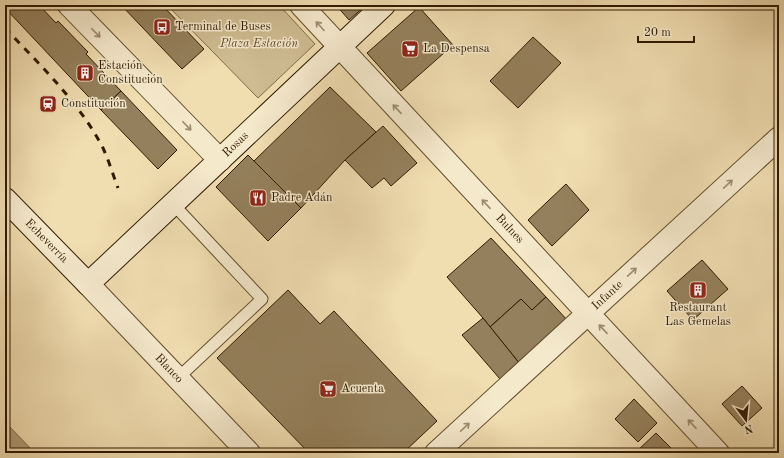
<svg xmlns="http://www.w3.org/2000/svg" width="784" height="458" font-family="'Old Standard TT',serif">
  <rect width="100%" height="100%" fill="#f0ddb0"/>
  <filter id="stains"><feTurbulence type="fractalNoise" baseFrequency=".005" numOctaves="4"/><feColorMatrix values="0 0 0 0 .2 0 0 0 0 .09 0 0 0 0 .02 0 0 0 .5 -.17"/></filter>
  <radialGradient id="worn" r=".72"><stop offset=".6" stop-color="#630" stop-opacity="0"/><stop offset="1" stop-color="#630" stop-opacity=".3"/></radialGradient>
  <polygon fill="#cfbc92" stroke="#806c49" points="167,5 279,5 315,44 258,98"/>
  <polygon fill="#af9b74" stroke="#7c6846" points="5,422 35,453 5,453"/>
  <g fill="#94805c" stroke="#301b00">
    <polygon points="5,5 39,5 56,23 58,21 88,52 86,54 121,91 101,110 5,8"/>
    <polygon points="121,5 162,5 204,49 182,69"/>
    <polygon points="336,5 366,5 349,20"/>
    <polygon points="419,7 453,45 401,91 367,53"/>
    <polygon points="533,37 561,63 518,108 490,81"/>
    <polygon points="330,87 376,132 345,160 301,208 254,161"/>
    <polygon points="121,91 177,150 158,169 101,110"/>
    <polygon points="383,126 417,163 391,186 384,178 372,188 345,160"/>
    <polygon points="248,155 301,208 268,241 216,187"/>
    <polygon points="566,184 589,210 552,246 528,220"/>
    <polygon points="491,238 546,297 532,310 521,299 490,327 483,318 447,277"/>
    <polygon points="702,260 728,289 693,320 667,291"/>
    <polygon points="288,290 320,324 334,311 437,421 403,453 309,453 217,358"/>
    <polygon points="546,297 568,321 520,364 490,327 521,299 532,310"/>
    <polygon points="483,318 520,364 500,379 462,335"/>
    <polygon points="742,386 762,408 742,426 722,404"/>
    <polygon points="634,399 657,423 638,442 615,419"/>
    <polygon points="656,433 675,452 674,453 635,453"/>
  </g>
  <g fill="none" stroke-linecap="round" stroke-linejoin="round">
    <defs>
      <polyline id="service" points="173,204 262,299 178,378"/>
      <g id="minor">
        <polyline points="69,5 220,160"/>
        <path id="s1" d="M88,284l161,169"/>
        <path id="s2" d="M436,453l343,-315"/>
      </g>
      <g id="tertiary">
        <path id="s3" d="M301,5l417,448"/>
      </g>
      <g id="secondary">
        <path id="s4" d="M5,199l83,85 296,-279"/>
      </g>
    </defs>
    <use href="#service" stroke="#604c2c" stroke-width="13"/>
    <use href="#minor" stroke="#604c2c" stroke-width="24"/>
    <use href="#tertiary" stroke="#604c2c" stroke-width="24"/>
    <use href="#secondary" stroke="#301b00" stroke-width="24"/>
    <use href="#service" stroke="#f5e9cc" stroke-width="11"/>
    <use href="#minor" stroke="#f5e9cc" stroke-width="22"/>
    <use href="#tertiary" stroke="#f5e9cc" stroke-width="22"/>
    <use href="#secondary" stroke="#f5e9cc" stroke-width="22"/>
    <path stroke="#301b00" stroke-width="3" stroke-dasharray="7 7" stroke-linecap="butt" d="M5,28c36,38 74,74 98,120 6,13 10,27 15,40"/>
  </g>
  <defs><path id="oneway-shaft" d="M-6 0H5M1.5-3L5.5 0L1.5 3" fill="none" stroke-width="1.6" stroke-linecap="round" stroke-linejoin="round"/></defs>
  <g stroke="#9c8c70">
    <use href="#oneway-shaft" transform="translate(320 26) rotate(-132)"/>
    <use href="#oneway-shaft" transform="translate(96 33) rotate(46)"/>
    <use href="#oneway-shaft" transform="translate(397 109) rotate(-133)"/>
    <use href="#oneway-shaft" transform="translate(187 126) rotate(46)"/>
    <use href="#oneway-shaft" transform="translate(728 184) rotate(-43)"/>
    <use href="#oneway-shaft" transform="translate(486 204) rotate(-133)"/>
    <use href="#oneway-shaft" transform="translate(632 272) rotate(-43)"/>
    <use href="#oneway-shaft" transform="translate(603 329) rotate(-133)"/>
    <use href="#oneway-shaft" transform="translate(692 424) rotate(-133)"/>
    <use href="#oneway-shaft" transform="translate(465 427) rotate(-43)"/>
  </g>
  <defs>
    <symbol id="bus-square" viewBox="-11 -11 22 22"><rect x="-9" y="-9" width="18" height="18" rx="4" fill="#8f2418" stroke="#f5e9cc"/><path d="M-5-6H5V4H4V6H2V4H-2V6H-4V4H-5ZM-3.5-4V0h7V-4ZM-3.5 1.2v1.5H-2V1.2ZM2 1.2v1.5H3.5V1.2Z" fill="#fff"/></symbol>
    <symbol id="supermarket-square" viewBox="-11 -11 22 22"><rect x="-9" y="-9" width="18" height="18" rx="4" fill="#8f2418" stroke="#f5e9cc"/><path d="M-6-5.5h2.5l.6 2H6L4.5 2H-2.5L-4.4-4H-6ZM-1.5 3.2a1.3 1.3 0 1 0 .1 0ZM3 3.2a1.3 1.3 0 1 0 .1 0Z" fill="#fff"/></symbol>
    <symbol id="building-square" viewBox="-11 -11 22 22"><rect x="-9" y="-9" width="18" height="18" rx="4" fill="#8f2418" stroke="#f5e9cc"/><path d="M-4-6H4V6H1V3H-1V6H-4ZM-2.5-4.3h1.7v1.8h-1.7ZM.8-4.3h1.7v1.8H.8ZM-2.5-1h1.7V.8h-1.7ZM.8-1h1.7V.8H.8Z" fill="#fff"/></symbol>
    <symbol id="station-square" viewBox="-11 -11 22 22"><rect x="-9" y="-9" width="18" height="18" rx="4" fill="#8f2418" stroke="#f5e9cc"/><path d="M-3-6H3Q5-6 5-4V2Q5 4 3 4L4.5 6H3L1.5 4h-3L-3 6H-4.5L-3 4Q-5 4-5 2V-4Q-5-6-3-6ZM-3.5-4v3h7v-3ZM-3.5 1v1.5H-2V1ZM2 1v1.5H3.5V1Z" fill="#fff"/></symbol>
    <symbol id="restaurant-square" viewBox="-11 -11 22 22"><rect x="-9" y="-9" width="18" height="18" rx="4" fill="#8f2418" stroke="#f5e9cc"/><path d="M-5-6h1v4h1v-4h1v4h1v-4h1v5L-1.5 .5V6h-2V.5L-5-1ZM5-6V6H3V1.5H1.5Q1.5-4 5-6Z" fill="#fff"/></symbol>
  </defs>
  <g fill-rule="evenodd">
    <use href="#bus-square" x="152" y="17" width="20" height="20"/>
    <use href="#supermarket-square" x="400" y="39" width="20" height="20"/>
    <use href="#building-square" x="75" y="63" width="20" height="20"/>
    <use href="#station-square" x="38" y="94" width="20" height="20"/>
    <use href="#restaurant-square" x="248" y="188" width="20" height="20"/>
    <use href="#building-square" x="688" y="280" width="20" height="20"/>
    <use href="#supermarket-square" x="318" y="379" width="20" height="20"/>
  </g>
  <g text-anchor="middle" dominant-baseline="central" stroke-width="3" stroke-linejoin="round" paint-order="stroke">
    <g font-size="12" fill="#301b00" stroke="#f5e9cc" text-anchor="start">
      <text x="175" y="27">Terminal de Buses</text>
      <text x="423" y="49">La Despensa</text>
      <text x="98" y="66">Estación<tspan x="98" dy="14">Constitución</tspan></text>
      <text x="61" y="104">Constitución</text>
      <text x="271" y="198">Padre Adán</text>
      <text x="698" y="308" text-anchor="middle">Restaurant<tspan x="698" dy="14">Las Gemelas</tspan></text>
      <text x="341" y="389">Acuenta</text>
    </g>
    <g font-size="12" font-style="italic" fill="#604b2c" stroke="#f5e9cc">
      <text x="259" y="44">Plaza Estación</text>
    </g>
    <g font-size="12" fill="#301b00" stroke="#f5e9cc">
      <text stroke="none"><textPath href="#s4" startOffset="322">Rosas</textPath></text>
      <text stroke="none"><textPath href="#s3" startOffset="306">Bulnes</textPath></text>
      <text stroke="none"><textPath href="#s4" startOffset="59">Echeverría</textPath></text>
      <text stroke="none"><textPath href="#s2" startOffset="233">Infante</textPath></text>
      <text stroke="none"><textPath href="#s1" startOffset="117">Blanco</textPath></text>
    </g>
  </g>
  <rect width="784" height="458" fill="none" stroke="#f0ddb0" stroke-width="20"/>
  <rect x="6" y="6" width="772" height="446" fill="none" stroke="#301b00" stroke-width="2"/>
  <rect x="10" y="10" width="764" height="438" fill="none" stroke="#301b00"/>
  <g transform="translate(746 420) rotate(164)" stroke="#f5e9cc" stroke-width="3" paint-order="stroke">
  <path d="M0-3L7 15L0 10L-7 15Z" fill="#301b00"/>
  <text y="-6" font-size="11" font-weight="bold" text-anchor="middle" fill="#301b00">N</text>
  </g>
  <path d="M638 36v6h56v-6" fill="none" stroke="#301b00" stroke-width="2"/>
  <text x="644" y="36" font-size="12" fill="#301b00" stroke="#f5e9cc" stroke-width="3" paint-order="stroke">20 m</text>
  <rect width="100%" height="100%" filter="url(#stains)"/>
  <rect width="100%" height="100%" fill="url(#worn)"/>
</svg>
